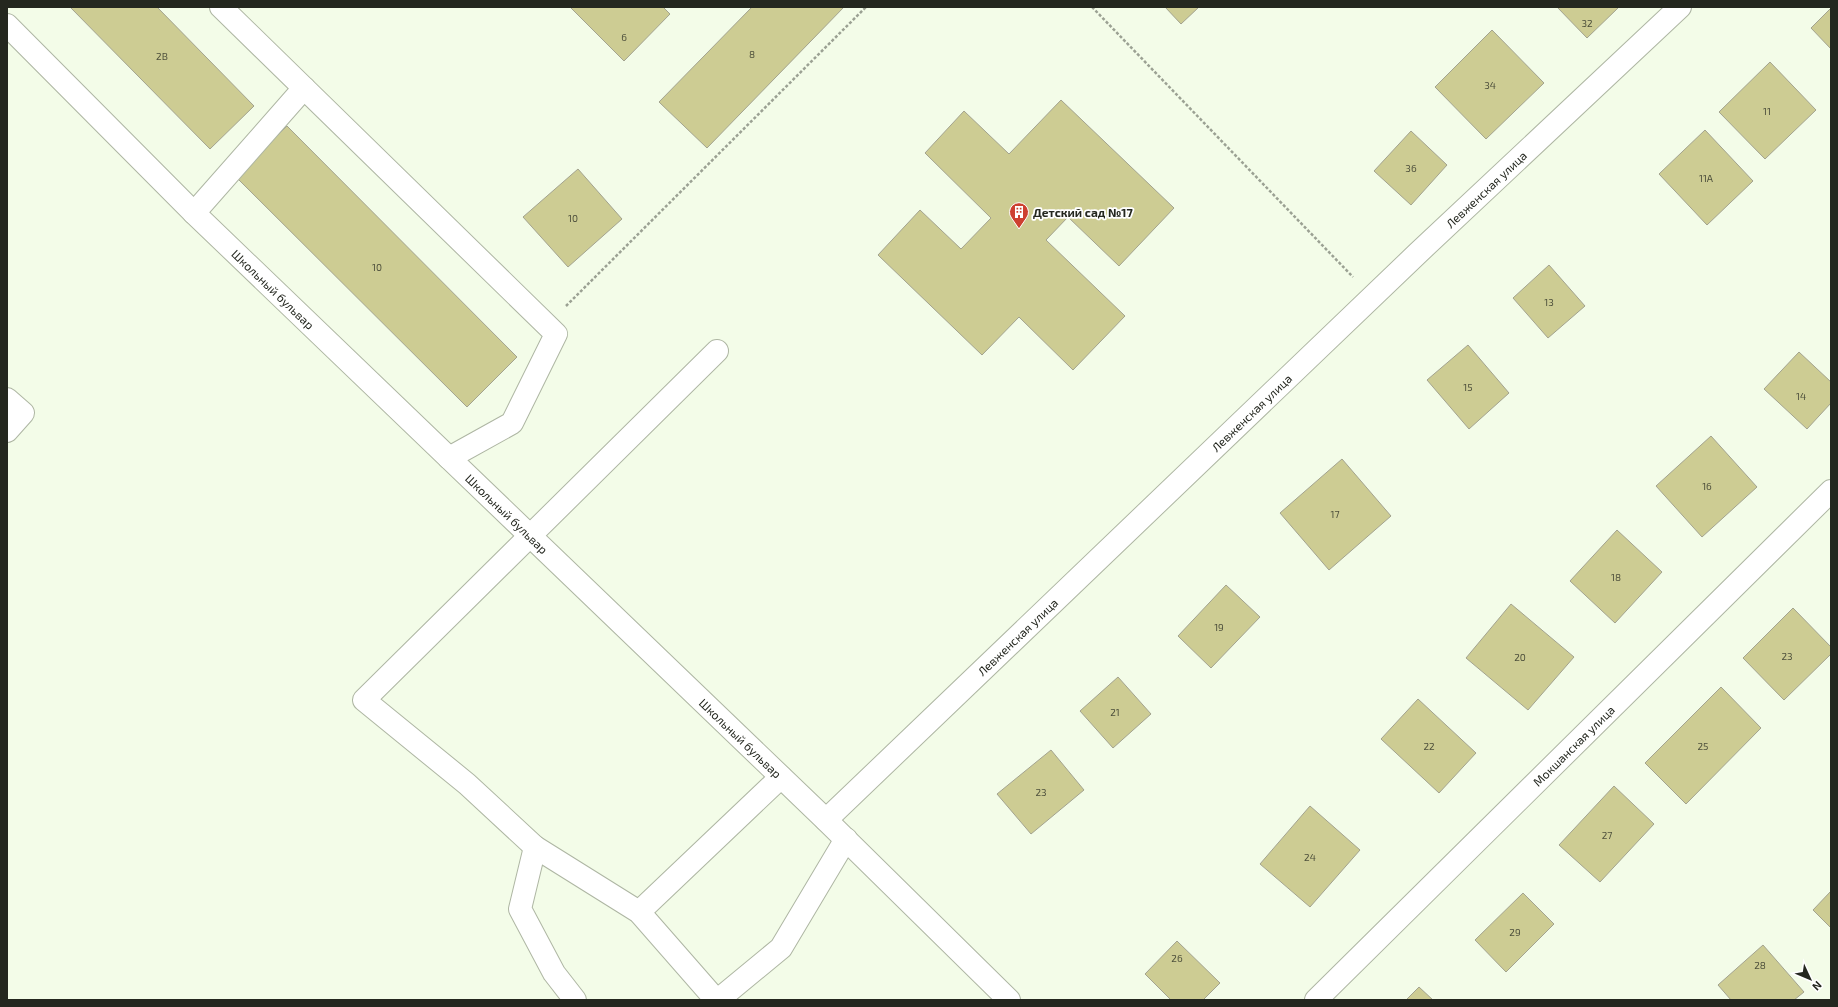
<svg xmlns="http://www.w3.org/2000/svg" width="1838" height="1007" font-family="'Exo 2',sans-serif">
  <rect width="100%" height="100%" fill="#f3fce8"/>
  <g fill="#cdcc93" stroke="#a3a38f">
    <polygon points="70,7 157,7 254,106 210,149"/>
    <polygon points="570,7 663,7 670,14 624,61"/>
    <polygon points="752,7 844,7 707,148 659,102"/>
    <polygon points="1165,7 1199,7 1181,24"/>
    <polygon points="1557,7 1618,7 1618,8 1587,38"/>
    <polygon points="1831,8 1831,49 1811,28"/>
    <polygon points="1492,30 1544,83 1486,139 1435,87"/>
    <polygon points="1770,62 1816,110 1765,159 1719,112"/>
    <polygon points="1061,100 1174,208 1119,266 1068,217 1046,240 1125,316 1073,370 1019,317 982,355 878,255 920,210 961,249 991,218 925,153 964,111 1009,154"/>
    <polygon points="287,126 517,357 467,407 236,177"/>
    <polygon points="1705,130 1753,181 1707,225 1659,174"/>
    <polygon points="1411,131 1447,165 1411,205 1374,171"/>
    <polygon points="578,169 622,219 568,267 523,217"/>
    <polygon points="1549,265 1585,306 1548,338 1513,298"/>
    <polygon points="1468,345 1509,393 1469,429 1427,380"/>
    <polygon points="1799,352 1831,382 1831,403 1807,429 1764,389"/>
    <polygon points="1711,436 1757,487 1702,537 1656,486"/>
    <polygon points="1342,459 1391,516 1329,570 1280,513"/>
    <polygon points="1617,530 1662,572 1615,623 1570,581"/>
    <polygon points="1226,585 1260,617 1211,668 1178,636"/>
    <polygon points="1511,604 1574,657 1528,710 1466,658"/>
    <polygon points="1793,608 1831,647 1831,654 1784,700 1743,658"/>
    <polygon points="1118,677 1151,714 1113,748 1080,711"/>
    <polygon points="1721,687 1761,728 1686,804 1645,763"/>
    <polygon points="1418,699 1476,753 1439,793 1381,739"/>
    <polygon points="1051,750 1084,790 1031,834 997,794"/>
    <polygon points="1614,786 1654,824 1600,882 1559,845"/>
    <polygon points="1310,806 1360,850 1310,907 1260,864"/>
    <polygon points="1831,891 1831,928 1813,910"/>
    <polygon points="1523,893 1554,924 1506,972 1475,940"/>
    <polygon points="1177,941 1220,983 1203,1000 1171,1000 1145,974"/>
    <polygon points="1763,945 1804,992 1794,1000 1731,1000 1718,985"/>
    <polygon points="1419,987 1433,1000 1406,1000"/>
  </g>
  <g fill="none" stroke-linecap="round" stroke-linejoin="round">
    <defs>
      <g id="minor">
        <polyline points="221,7 556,334 512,423 449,458"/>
        <path id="s1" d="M7,25l187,188 632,607 183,180"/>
        <polyline points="194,213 304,88"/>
        <polyline points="7,399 23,413 7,431"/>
        <path id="s2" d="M826,820l592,-567 262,-246"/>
        <polyline points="535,847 467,784 364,700 717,351"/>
        <polyline points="639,912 781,777"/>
        <polyline points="575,1000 554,973 520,909 535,847 639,912 716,1000"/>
        <polyline points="718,1000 781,948 846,839"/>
        <path id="s3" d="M1316,1000l515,-509"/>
      </g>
    </defs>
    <use href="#minor" stroke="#aeb6a3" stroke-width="24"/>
    <g stroke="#9ba193" stroke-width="2.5" stroke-dasharray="3 2" stroke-linecap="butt">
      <polyline points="1092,7 1353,277"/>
      <polyline points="566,306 866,7"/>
    </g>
    <use href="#minor" stroke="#fff" stroke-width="22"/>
  </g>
  <defs>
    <symbol id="building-pin" viewBox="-11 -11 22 30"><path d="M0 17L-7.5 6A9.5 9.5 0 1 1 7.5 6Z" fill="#cd4030" stroke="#fff"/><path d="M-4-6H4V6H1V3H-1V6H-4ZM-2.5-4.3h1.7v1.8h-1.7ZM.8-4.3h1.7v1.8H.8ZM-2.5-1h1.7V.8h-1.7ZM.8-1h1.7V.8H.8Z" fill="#fff"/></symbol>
  </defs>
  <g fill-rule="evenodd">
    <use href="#building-pin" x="1008" y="201" width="22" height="30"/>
  </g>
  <g text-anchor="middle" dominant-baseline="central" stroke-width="3.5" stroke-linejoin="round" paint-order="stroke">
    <g font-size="10" fill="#4e503c">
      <text x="1587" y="23">32</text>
      <text x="624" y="37">6</text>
      <text x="752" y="54">8</text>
      <text x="162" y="56">2В</text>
      <text x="1490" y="85">34</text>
      <text x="1767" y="111">11</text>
      <text x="1411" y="168">36</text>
      <text x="1706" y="178">11А</text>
      <text x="573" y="218">10</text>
      <text x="377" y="267">10</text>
      <text x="1549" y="302">13</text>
      <text x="1468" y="387">15</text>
      <text x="1801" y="396">14</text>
      <text x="1707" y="486">16</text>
      <text x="1335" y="514">17</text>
      <text x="1616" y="577">18</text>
      <text x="1219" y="627">19</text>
      <text x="1787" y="656">23</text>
      <text x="1520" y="657">20</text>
      <text x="1115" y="712">21</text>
      <text x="1429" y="746">22</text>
      <text x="1703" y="746">25</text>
      <text x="1041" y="792">23</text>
      <text x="1607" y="835">27</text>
      <text x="1310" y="857">24</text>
      <text x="1515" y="932">29</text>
      <text x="1177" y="958">26</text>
      <text x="1760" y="965">28</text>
    </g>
    <g font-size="12" fill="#24271f" stroke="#fff">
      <text stroke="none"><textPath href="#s2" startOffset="913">Левженская улица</textPath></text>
      <text stroke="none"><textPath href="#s1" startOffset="375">Школьный бульвар</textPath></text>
      <text stroke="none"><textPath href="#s2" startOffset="589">Левженская улица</textPath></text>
      <text stroke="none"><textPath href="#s1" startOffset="699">Школьный бульвар</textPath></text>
      <text stroke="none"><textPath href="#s2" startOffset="265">Левженская улица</textPath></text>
      <text stroke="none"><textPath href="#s1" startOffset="1023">Школьный бульвар</textPath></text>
      <text stroke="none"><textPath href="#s3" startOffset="362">Мокшанская улица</textPath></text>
    </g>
    <g font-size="12" font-weight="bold" fill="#24271f" stroke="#fff" text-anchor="start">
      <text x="1033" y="212">Детский сад №17</text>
    </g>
  </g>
  <rect width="1838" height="1007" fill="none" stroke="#24271f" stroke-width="16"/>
  <g transform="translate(1810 979) rotate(134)" stroke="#ffffff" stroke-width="3" paint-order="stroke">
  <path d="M0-3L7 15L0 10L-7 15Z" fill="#24271f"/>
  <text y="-6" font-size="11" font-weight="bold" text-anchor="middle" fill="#24271f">N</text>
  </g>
</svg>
